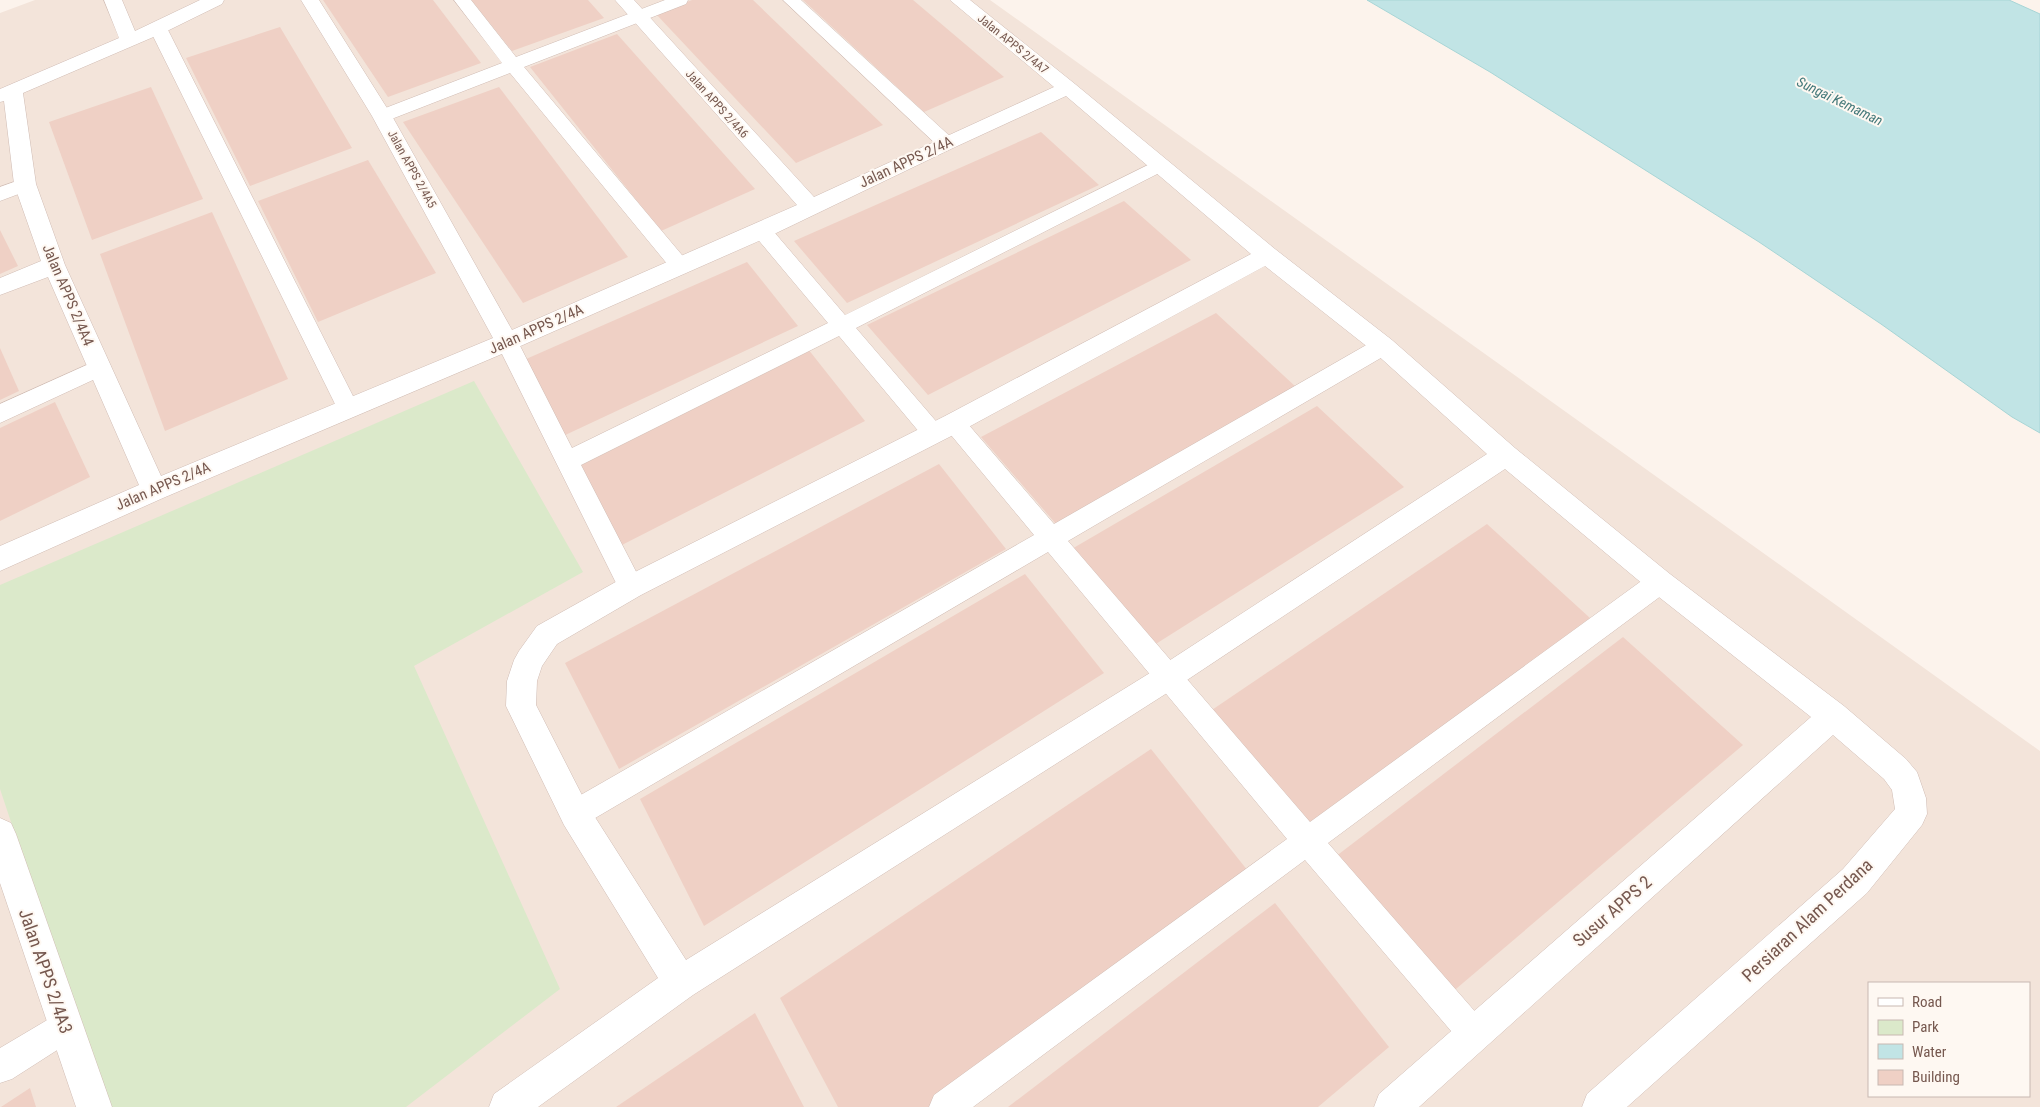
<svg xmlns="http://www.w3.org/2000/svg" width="2040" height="1107" font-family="'Roboto Condensed',sans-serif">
  <rect width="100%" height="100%" fill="#fcf3ec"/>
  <path fill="#f3e4da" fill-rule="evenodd" d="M35,0h955l1050,751v356h-2040v-1094zM1869,983h160v113h-160z"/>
  <polygon fill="#dbe9ca" points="474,381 583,572 414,666 560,989 406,1107 106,1107 0,789 0,585"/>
  <polygon fill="#c1e4e5" stroke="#a7d5d6" points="1367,0 2009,0 2040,14 2040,433 2012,417 1881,324 1759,242 1490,72"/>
  <g fill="#efd0c5">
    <polygon points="323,0 433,0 481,63 388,97"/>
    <polygon points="471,0 588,0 604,18 512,51"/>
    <polygon points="692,0 753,0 883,125 796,163 656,14"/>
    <polygon points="803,0 913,0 1004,77 924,112"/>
    <polygon points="280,27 352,148 250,186 186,58"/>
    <polygon points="617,34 755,189 661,231 530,67"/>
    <polygon points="151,87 203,199 92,240 49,122"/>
    <polygon points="499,87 628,257 523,303 403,122"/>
    <polygon points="1041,132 1099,185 847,303 794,241"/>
    <polygon points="368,160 436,273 318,322 258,201"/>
    <polygon points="1124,201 1191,260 928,395 867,325"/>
    <polygon points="212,212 288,379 165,431 100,254"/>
    <polygon points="0,230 18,266 0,274"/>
    <polygon points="747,262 798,326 561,437 517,363"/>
    <polygon points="1216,313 1296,387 1056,524 981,437"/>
    <polygon points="0,348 19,391 0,400"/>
    <polygon points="808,349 865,421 618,547 569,463"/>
    <polygon points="55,402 90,477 0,521 0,428"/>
    <polygon points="1317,406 1404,487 1151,647 1070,550"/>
    <polygon points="939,464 1006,549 619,769 565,663"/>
    <polygon points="1487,524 1590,618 1302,833 1203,716"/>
    <polygon points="1025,574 1104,673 704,926 640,799"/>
    <polygon points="1623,637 1743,745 1450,994 1335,857"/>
    <polygon points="1151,749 1248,871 929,1107 838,1107 780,998"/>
    <polygon points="1275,903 1389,1047 1318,1107 1008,1107"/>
    <polygon points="755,1013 804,1107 616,1107"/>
    <polygon points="30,1088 36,1107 1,1107"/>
  </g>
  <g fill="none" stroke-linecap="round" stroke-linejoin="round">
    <defs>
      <g id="service">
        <polygon points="454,0 471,0 516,57 665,0 688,0 686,4 524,67 687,261 690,266 687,271 680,273 673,271 510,73 389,120 382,122 375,120 373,116 375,112 502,63"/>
        <polygon points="783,0 801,0 953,139 955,143 953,147 946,149 939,147"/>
        <polygon points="158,23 164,24 167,28 359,408 356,414 348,417 340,414 337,408 149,28 152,24"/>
        <polygon points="1160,159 1167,161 1170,165 1167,169 856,328 941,427 945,433 941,439 933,442 925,439 839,336 581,465 644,587 640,595 631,598 622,595 496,342 499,336 507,334 515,336 572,448 828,323 755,236 752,231 755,226 762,224 769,226 845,315"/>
        <polygon points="25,178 32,179 35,184 32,189 0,201 0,187"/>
        <polygon points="1383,338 1391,340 1394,346 1391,352 1068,541 1310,822 1651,574 1660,571 1669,574 1673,582 1669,590 1328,843 1485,1023 1490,1034 1485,1045 1474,1050 1463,1045 1305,860 973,1107 929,1107 934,1095 1287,839 1048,552 585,824 575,828 565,824 561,814 565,804 1034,535 946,429 942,423 946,417 954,414 962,417 1054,524 1375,340"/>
        <polygon points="100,359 108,361 111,367 108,373 0,423 0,404"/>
        <polygon points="65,1011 76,1016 81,1027 76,1038 12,1079 0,1083 0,1048 54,1016"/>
      </g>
      <g id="minor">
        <path d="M104,0h18l13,31 65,-31h24l-2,4 -57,28 -142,61 13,91 29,81 96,211 332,-138 -121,-222 -71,-116h18l73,116 120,214 285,-125 -182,-205h19l180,197 240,-110 -104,-87h20l105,84 200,165 117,91 123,108 155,126 174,132 62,53 11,13 9,26 1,16 -5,11 -55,68 -240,214h-45l5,-13 256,-225 52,-60 -3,-19 -8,-11 -51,-44 -414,372h-45l5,-13 432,-377 -161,-127 -145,-121 -327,217 -485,309 -155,112h-49l5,-13 164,-116 -94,-153 -58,-119 1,-25 7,-21 5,-9 18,-25 84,-47 324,-163 306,-162 -185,-158 -113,52 -183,88 -254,112 -353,150 -163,73v-25l139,-61 -91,-208 -48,18v-17l41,-17 -27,-77 -10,-83 -4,1v-13l119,-51zM1265,266l109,86 113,102 -329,214 -472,292 -100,-157 -50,-98 1,-24 5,-15 15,-22 84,-49 322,-165z"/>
        <polygon points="0,818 11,823 16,834 112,1107 76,1107 0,883"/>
      </g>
    </defs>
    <use href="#service" stroke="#d0bcb4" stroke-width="1"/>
    <use href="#minor" stroke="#d0bcb4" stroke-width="1"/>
    <use href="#service" fill="#fff" fill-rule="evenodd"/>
    <use href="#minor" fill="#fff" fill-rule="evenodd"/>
  </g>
  <g text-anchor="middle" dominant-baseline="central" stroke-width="4" stroke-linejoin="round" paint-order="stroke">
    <g font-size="12" fill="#76584f" stroke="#fef8f2">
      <text transform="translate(1013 44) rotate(39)">Jalan APPS 2/4A7</text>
      <text transform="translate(717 104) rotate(48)">Jalan APPS 2/4A6</text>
      <text transform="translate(412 169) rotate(61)">Jalan APPS 2/4A5</text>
    </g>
    <g font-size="14" font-style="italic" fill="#437879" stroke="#fef8f2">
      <text transform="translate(1840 101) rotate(26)">Sungai Kemaman</text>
    </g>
    <g font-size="15" fill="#76584f" stroke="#fef8f2">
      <text transform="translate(906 162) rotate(-25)">Jalan APPS 2/4A</text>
      <text transform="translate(68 295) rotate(67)">Jalan APPS 2/4A4</text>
      <text transform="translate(536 329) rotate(-24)">Jalan APPS 2/4A</text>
      <text transform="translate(163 486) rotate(-23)">Jalan APPS 2/4A</text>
    </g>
    <g font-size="18" fill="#76584f" stroke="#fef8f2">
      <text transform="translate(1612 911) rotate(-41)">Susur APPS 2</text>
      <text transform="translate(1807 920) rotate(-43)">Persiaran Alam Perdana</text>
      <text transform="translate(46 971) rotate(71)">Jalan APPS 2/4A3</text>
    </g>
  </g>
  <rect x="1868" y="982" width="162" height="115" fill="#fef8f2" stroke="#c8b8b1"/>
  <rect x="1878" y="998" width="25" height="8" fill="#ffffff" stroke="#c8b8b1"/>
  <text x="1912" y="1007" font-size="15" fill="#76584f">Road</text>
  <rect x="1878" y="1020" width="25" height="15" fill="#dbe9ca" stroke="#c8b8b1"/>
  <text x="1912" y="1032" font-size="15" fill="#76584f">Park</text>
  <rect x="1878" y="1044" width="25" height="15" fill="#c1e4e5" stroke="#c8b8b1"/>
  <text x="1912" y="1057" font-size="15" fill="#76584f">Water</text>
  <rect x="1878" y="1070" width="25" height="15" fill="#efd0c5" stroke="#c8b8b1"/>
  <text x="1912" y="1082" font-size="15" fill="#76584f">Building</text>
</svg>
